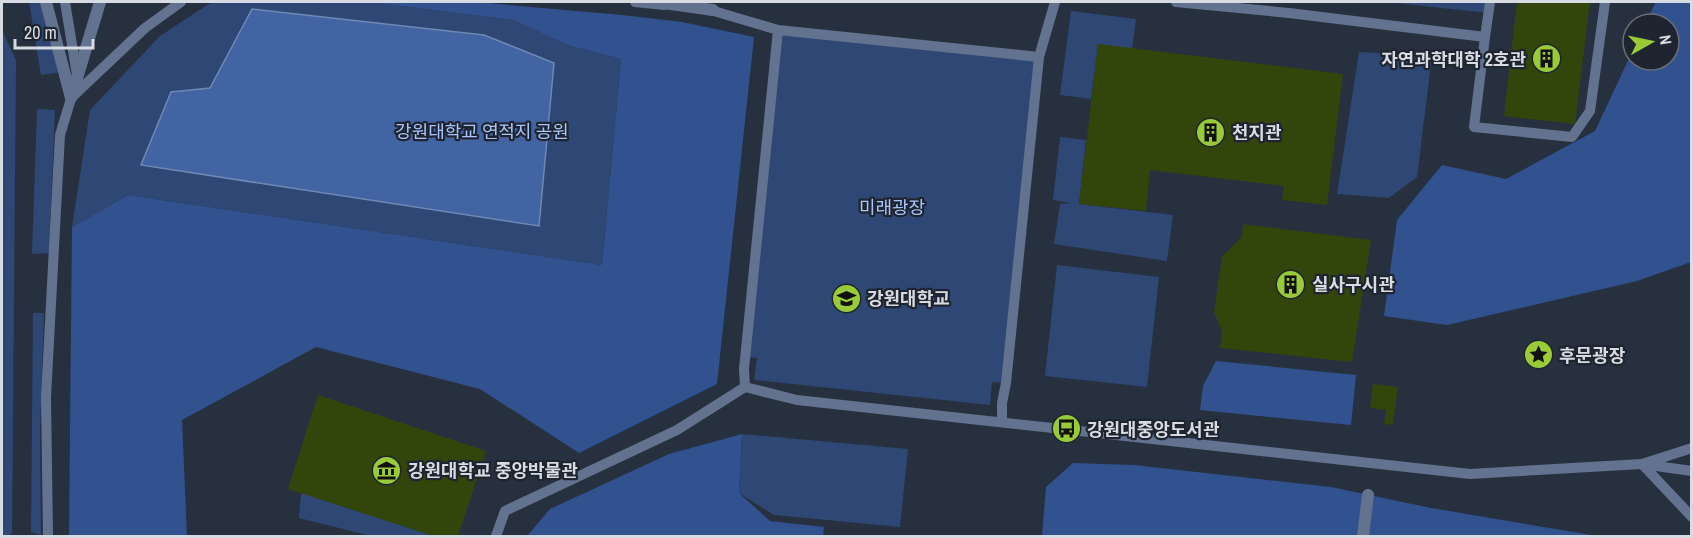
<svg xmlns="http://www.w3.org/2000/svg" width="1693" height="538" font-family="'Archivo Narrow','Noto Sans KR',sans-serif">
  <rect width="100%" height="100%" fill="#1f2530"/>
  <path fill="#27303f" fill-rule="evenodd" d="M2,2h1689v534h-1689zM1633,24h36v36h-36z"/>
  <g fill="#2e4775">
    <polygon points="29,2 48,2 62,72 41,75"/>
    <polygon points="215,2 368,2 513,20 567,45 621,59 602,265 128,195 72,227 90,110 160,36 207,5"/>
    <polygon points="1387,2 1490,2 1488,13"/>
    <polygon points="1071,11 1136,19 1132,49 1098,45 1091,99 1060,95"/>
    <polygon points="2,30 16,60 12,532 10,536 2,536"/>
    <polygon points="778,30 1039,57 1006,383 992,382 990,405 754,380 757,358 745,357"/>
    <polygon points="1359,52 1432,56 1417,177 1389,198 1337,194"/>
    <polygon points="37,109 55,110 49,253 32,254"/>
    <polygon points="1060,137 1086,140 1079,204 1173,215 1167,261 1054,244 1060,204 1071,203 1053,200"/>
    <polygon points="1057,265 1159,277 1147,387 1045,376"/>
    <polygon points="33,313 44,313 40,430 41,535 31,532"/>
    <polygon points="742,434 908,449 900,527 774,515 739,493"/>
    <polygon points="301,493 434,536 371,536 299,518"/>
  </g>
  <g fill="#31528e">
    <polygon points="368,2 475,2 622,15 682,22 754,37 717,384 579,453 480,389 316,347 182,420 187,536 69,536 72,227 128,195 602,265 621,59 567,45 513,20"/>
    <polygon points="1656,2 1691,2 1691,262 1637,281 1447,325 1384,316 1397,220 1442,165 1506,179 1595,131 1633,50 1633,60 1669,60 1669,24 1645,24"/>
    <polygon points="1216,361 1356,375 1351,425 1200,410 1203,386"/>
    <polygon points="742,434 739,493 770,521 824,527 823,536 527,536 550,509 669,454"/>
    <polygon points="1073,463 1134,465 1331,487 1431,508 1597,536 1042,536 1046,487"/>
  </g>
  <polygon fill="#4364a2" stroke="#6f88b5" stroke-width="1.5" points="252,9 484,35 554,63 539,226 141,165 171,92 210,88"/>
  <g fill="#32460b">
    <polygon points="1517,2 1590,2 1575,124 1504,116"/>
    <polygon points="1098,44 1343,74 1327,205 1282,200 1284,186 1150,170 1146,211 1079,204"/>
    <polygon points="1243,224 1371,240 1352,362 1220,348 1222,331 1214,312 1222,256 1242,237"/>
    <polygon points="1373,384 1398,387 1393,425 1384,424 1386,410 1370,408"/>
    <polygon points="318,395 486,451 458,536 434,536 288,489"/>
  </g>
  <g fill="none" stroke-linecap="round" stroke-linejoin="round">
    <g stroke="#63738f" stroke-width="10">
      <polyline points="65,2 77,75"/>
      <polyline points="635,2 664,5"/>
      <polyline points="1176,2 1289,13 1485,37 1474,127 1572,137 1590,111 1605,2"/>
      <polyline points="707,9 778,30 1039,57"/>
      <polyline points="1485,37 1490,2"/>
      <polyline points="71,98 145,28 181,2"/>
      <polyline points="745,387 744,369 778,30"/>
      <polyline points="1002,422 1002,403 1006,383 1039,57 1055,2"/>
      <polyline points="1692,448 1642,464 1692,517"/>
      <polyline points="48,536 46,397 60,135 73,92"/>
      <polyline points="496,536 505,511 677,430 745,387 797,400 1470,474 1642,464 1692,471"/>
    </g>
    <polyline stroke="#63738f" stroke-width="12" points="1363,536 1368,495"/>
    <g stroke="#63738f" stroke-width="12">
      <polyline points="46,2 71,98 100,2"/>
      <polyline points="657,2 713,10"/>
    </g>
  </g>
  <defs>
    <symbol id="building-disc" viewBox="-11 -11 22 22"><circle r="9.5" fill="#98cb37" stroke="#1f2530"/><path d="M-4-6H4V6H1V3H-1V6H-4ZM-2.5-4.3h1.7v1.8h-1.7ZM.8-4.3h1.7v1.8H.8ZM-2.5-1h1.7V.8h-1.7ZM.8-1h1.7V.8H.8Z" fill="#111"/></symbol>
    <symbol id="university-disc" viewBox="-11 -11 22 22"><circle r="9.5" fill="#98cb37" stroke="#1f2530"/><path d="M0-5L7-2L0 1L-7-2ZM-4 1L0 2.5L4 1V4Q0 6-4 4Z" fill="#111"/></symbol>
    <symbol id="sight-disc" viewBox="-11 -11 22 22"><circle r="9.5" fill="#98cb37" stroke="#1f2530"/><path d="M0-6L1.8-2.2L6-1.7L2.9 1.2L3.7 5.4L0 3.3L-3.7 5.4L-2.9 1.2L-6-1.7L-1.8-2.2Z" fill="#111"/></symbol>
    <symbol id="bus-disc" viewBox="-11 -11 22 22"><circle r="9.5" fill="#98cb37" stroke="#1f2530"/><path d="M-5-6H5V4H4V6H2V4H-2V6H-4V4H-5ZM-3.5-4V0h7V-4ZM-3.5 1.2v1.5H-2V1.2ZM2 1.2v1.5H3.5V1.2Z" fill="#111"/></symbol>
    <symbol id="museum-disc" viewBox="-11 -11 22 22"><circle r="9.5" fill="#98cb37" stroke="#1f2530"/><path d="M0-6L6-3V-2H-6V-3ZM-5-1h2V3h-2ZM-1-1h2V3h-2ZM3-1h2V3H3ZM-6 4H6V6H-6Z" fill="#111"/></symbol>
  </defs>
  <g fill-rule="evenodd">
    <use href="#building-disc" x="1530" y="42" width="33" height="33"/>
    <use href="#building-disc" x="1194" y="116" width="33" height="33"/>
    <use href="#building-disc" x="1274" y="268" width="33" height="33"/>
    <use href="#university-disc" x="830" y="282" width="33" height="33"/>
    <use href="#sight-disc" x="1522" y="338" width="33" height="33"/>
    <use href="#bus-disc" x="1050" y="412" width="33" height="33"/>
    <use href="#museum-disc" x="370" y="454" width="33" height="33"/>
  </g>
  <g text-anchor="middle" dominant-baseline="central" stroke-width="4.5" stroke-linejoin="round" paint-order="stroke">
    <g font-size="18" font-weight="bold" fill="#d7dbe2" stroke="#1f2530" text-anchor="start">
      <text x="1526" y="59" text-anchor="end">자연과학대학 2호관</text>
      <text x="1232" y="132">천지관</text>
      <text x="1312" y="284">실사구시관</text>
      <text x="867" y="298">강원대학교</text>
      <text x="1559" y="355">후문광장</text>
      <text x="1087" y="429">강원대중앙도서관</text>
      <text x="408" y="470">강원대학교 중앙박물관</text>
    </g>
    <g font-size="18" fill="#a7c5fa" stroke="#1f2530">
      <text x="482" y="131">강원대학교 연적지 공원</text>
      <text x="892" y="207">미래광장</text>
    </g>
  </g>
  <rect width="1693" height="538" fill="none" stroke="#d7dbe2" stroke-width="6"/>
  <g transform="translate(1651 42) rotate(81)"><circle r="28" fill="#1f2530" stroke="#696e77" stroke-width="1.5"/>
  <path d="M0-4.5L10 22L0 15L-10 22Z" fill="#98cb37"/>
  <text y="-9" font-size="16" font-weight="bold" text-anchor="middle" fill="#d7dbe2">N</text>
  </g>
  <path d="M15 39v9h78v-9" fill="none" stroke="#d7dbe2" stroke-width="3"/>
  <text x="24" y="39" font-size="18" fill="#d7dbe2" stroke="#1f2530" stroke-width="4.5" paint-order="stroke">20 m</text>
</svg>
